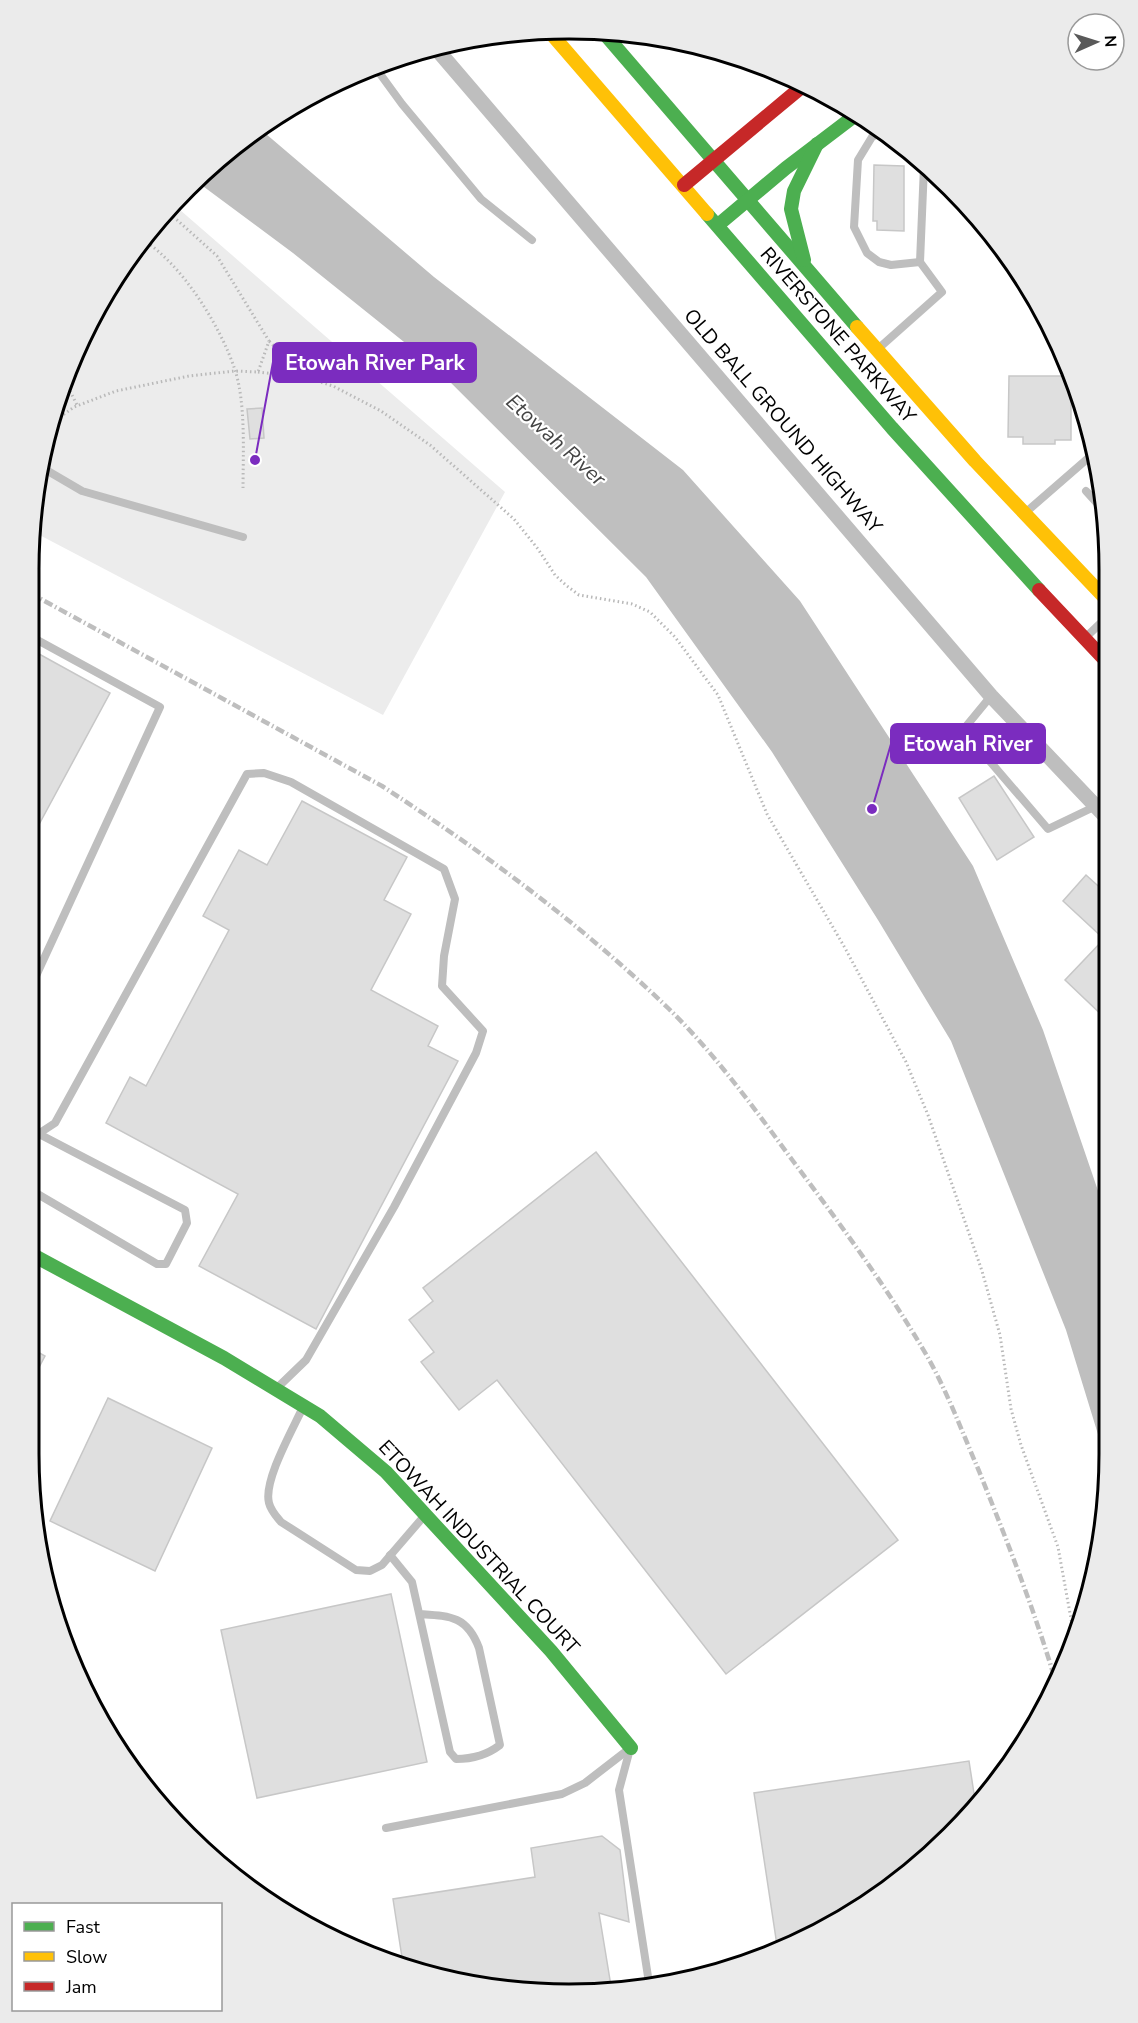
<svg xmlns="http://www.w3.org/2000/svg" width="1138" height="2023" font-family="'Nunito Sans',sans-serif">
  <rect width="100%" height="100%" fill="#fff"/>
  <polygon fill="#ececec" points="172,203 505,492 383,715 30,530 47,429 101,298 163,212"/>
  <polygon fill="#bfbfbf" points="259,128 434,277 683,470 800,601 973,866 1043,1030 1107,1217 1108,1467 1066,1330 951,1041 878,920 772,752 646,577 434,366 293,253 196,181 240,140"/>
  <g fill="#dfdfdf" stroke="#c7c7c7" stroke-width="1.5">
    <polygon points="874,165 904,166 904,231 877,230 877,221 873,221"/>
    <polygon points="1009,376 1071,376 1071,440 1055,440 1055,444 1023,444 1023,437 1008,437"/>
    <polygon points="262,408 264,438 250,439 247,409"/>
    <polygon points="30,649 110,693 29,843 29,801"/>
    <polygon points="994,776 1034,837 997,860 959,798"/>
    <polygon points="302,801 407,857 384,900 411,914 371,990 438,1026 428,1046 458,1061 316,1329 199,1266 238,1194 106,1123 130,1077 146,1086 229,930 203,916 239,850 267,865"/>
    <polygon points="1086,875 1106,893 1107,1020 1065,980 1104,939 1063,901"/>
    <polygon points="596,1152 898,1540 726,1674 497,1380 459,1410 421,1362 434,1352 409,1320 433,1301 423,1288"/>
    <polygon points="29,1347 45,1356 29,1386"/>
    <polygon points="108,1398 212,1448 155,1571 50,1521"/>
    <polygon points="391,1594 427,1762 257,1798 221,1630"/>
    <polygon points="969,1761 975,1800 925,1861 778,1952 754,1793"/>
    <polygon points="602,1836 620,1850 629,1922 599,1913 612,1992 604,1993 429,1976 403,1964 393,1899 535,1877 531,1848"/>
  </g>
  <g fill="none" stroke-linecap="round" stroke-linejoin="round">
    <g stroke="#b9b9b9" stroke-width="3" stroke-dasharray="1.5 3" stroke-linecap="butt">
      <path d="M143,240c39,24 78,87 92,130 11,34 8,84 8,120"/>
      <polyline points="258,372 304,377 269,341"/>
      <polyline points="304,377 333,386 381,411 430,445 514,519 538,549 555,575 567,586 579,595 632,604 650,612 675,637 718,695 767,814 845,948 906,1062 928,1115 982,1271 1000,1335 1011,1409 1021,1445 1058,1547 1075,1641"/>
      <polyline points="66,383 77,405"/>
      <polyline points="49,425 74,407 116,391 189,376 235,371 258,372 269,341 217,256 166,210"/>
    </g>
    <g stroke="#bebebe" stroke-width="8">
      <polyline points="375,67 402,104 481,199 532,240"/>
      <polyline points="880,132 872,137 858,160 854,227 867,253 879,262 891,265 920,262"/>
      <polyline points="879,348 942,292 920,262 924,166"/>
      <polyline points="41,467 82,491 243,537"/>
      <polyline points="1086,491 1105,512"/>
      <polyline points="1025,513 1094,453"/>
      <polyline points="1087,636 1105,619"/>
      <polyline points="991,696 963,730 1048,829 1096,806"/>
      <polyline points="29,991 160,707 30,636"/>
      <polyline points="29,1140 55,1123 247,774 264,773 291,782 444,869 455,899 444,956 442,986 483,1031 476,1053 394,1207 306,1360 277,1388"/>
      <polyline points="29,1189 157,1264 166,1264 187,1223 185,1210 39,1134"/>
      <path d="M303,1407c-10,22 -40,74 -34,96 2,8 7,13 12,19l75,48 14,1 12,-6 43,-50"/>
      <path d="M390,1555l22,27 38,170 6,7c17,0 31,-4 44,-14l-21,-97c-12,-32 -29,-32 -59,-34"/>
      <polyline points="630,1749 619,1790 649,1983"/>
      <polyline points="386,1828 562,1794 585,1783 629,1749"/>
    </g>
    <polyline stroke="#bebebe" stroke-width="15" points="434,46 991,696 1106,817"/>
    <g stroke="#4caf50" stroke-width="14">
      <polyline points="603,32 857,327"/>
      <polyline points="707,214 892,428 1039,590"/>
      <polyline points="718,225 786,168 857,114"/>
      <polyline points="804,260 791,209 794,191 817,144"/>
      <polyline points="29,1253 224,1358 320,1416 386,1472 551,1651 631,1748"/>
    </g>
    <g stroke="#ffc107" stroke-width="14">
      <polyline points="548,30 707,214"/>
      <polyline points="857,327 975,461 1105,598"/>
    </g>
    <g stroke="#c62828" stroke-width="14">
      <polyline points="684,185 804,85"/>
      <polyline points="1039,590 1105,660"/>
    </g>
    <path stroke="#bebebe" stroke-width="4.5" stroke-dasharray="9 3 1.5 3" stroke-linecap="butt" d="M30,593l352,193c101,66 200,139 287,223 47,46 85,99 124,152 47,63 94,126 134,195 20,35 36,78 52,115 28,70 56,140 77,212"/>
  </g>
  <g text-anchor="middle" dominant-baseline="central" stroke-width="4.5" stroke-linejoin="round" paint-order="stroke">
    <g font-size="20" fill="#000" stroke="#fff">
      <text transform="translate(838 335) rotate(49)">RIVERSTONE PARKWAY</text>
      <text transform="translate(783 421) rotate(49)">OLD BALL GROUND HIGHWAY</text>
      <text transform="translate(479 1547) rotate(47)">ETOWAH INDUSTRIAL COURT</text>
    </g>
    <g font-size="21" font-style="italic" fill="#444" stroke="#fff">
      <text transform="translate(556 440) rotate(42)">Etowah River</text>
    </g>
  </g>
  <path d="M0 0H1138V2023H0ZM569 39H569A530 530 0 0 1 1099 569V1454A530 530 0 0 1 569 1984H569A530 530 0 0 1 39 1454V569A530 530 0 0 1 569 39Z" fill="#ebebeb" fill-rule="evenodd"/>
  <path fill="none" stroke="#000" stroke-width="3" d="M569 39H569A530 530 0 0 1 1099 569V1454A530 530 0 0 1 569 1984H569A530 530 0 0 1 39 1454V569A530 530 0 0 1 569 39Z"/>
  <path fill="none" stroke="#7b2cbf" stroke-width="2" d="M255 460L273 362M872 809L891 744"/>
  <g fill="#7b2cbf" stroke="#fff" stroke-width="2">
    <circle cx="255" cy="460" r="6"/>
    <circle cx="872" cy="809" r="6"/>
  </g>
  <g fill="#7b2cbf" stroke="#7b2cbf" stroke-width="2">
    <rect x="273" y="343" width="203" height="39" rx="6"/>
    <rect x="891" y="724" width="154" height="39" rx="6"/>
  </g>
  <g font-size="21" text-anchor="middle" font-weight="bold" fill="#fff">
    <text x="375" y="370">Etowah River Park</text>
    <text x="968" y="751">Etowah River</text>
  </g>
  <rect x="12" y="1903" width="210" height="108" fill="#ffffff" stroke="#999999" stroke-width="1.5"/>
  <rect x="24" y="1922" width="30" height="9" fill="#4caf50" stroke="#999999" stroke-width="1.5"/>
  <text x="66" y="1933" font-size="18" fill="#000000">Fast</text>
  <rect x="24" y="1952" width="30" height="9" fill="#ffc107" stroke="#999999" stroke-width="1.5"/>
  <text x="66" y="1963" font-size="18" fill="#000000">Slow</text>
  <rect x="24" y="1982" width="30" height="9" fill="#c62828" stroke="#999999" stroke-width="1.5"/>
  <text x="66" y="1993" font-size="18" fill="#000000">Jam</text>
  <g transform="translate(1096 42) rotate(87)"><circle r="28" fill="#ffffff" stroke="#999999" stroke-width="1.5"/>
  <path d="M0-4.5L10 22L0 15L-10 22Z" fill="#595959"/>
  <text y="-9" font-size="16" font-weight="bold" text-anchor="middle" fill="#000000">N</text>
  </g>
</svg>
